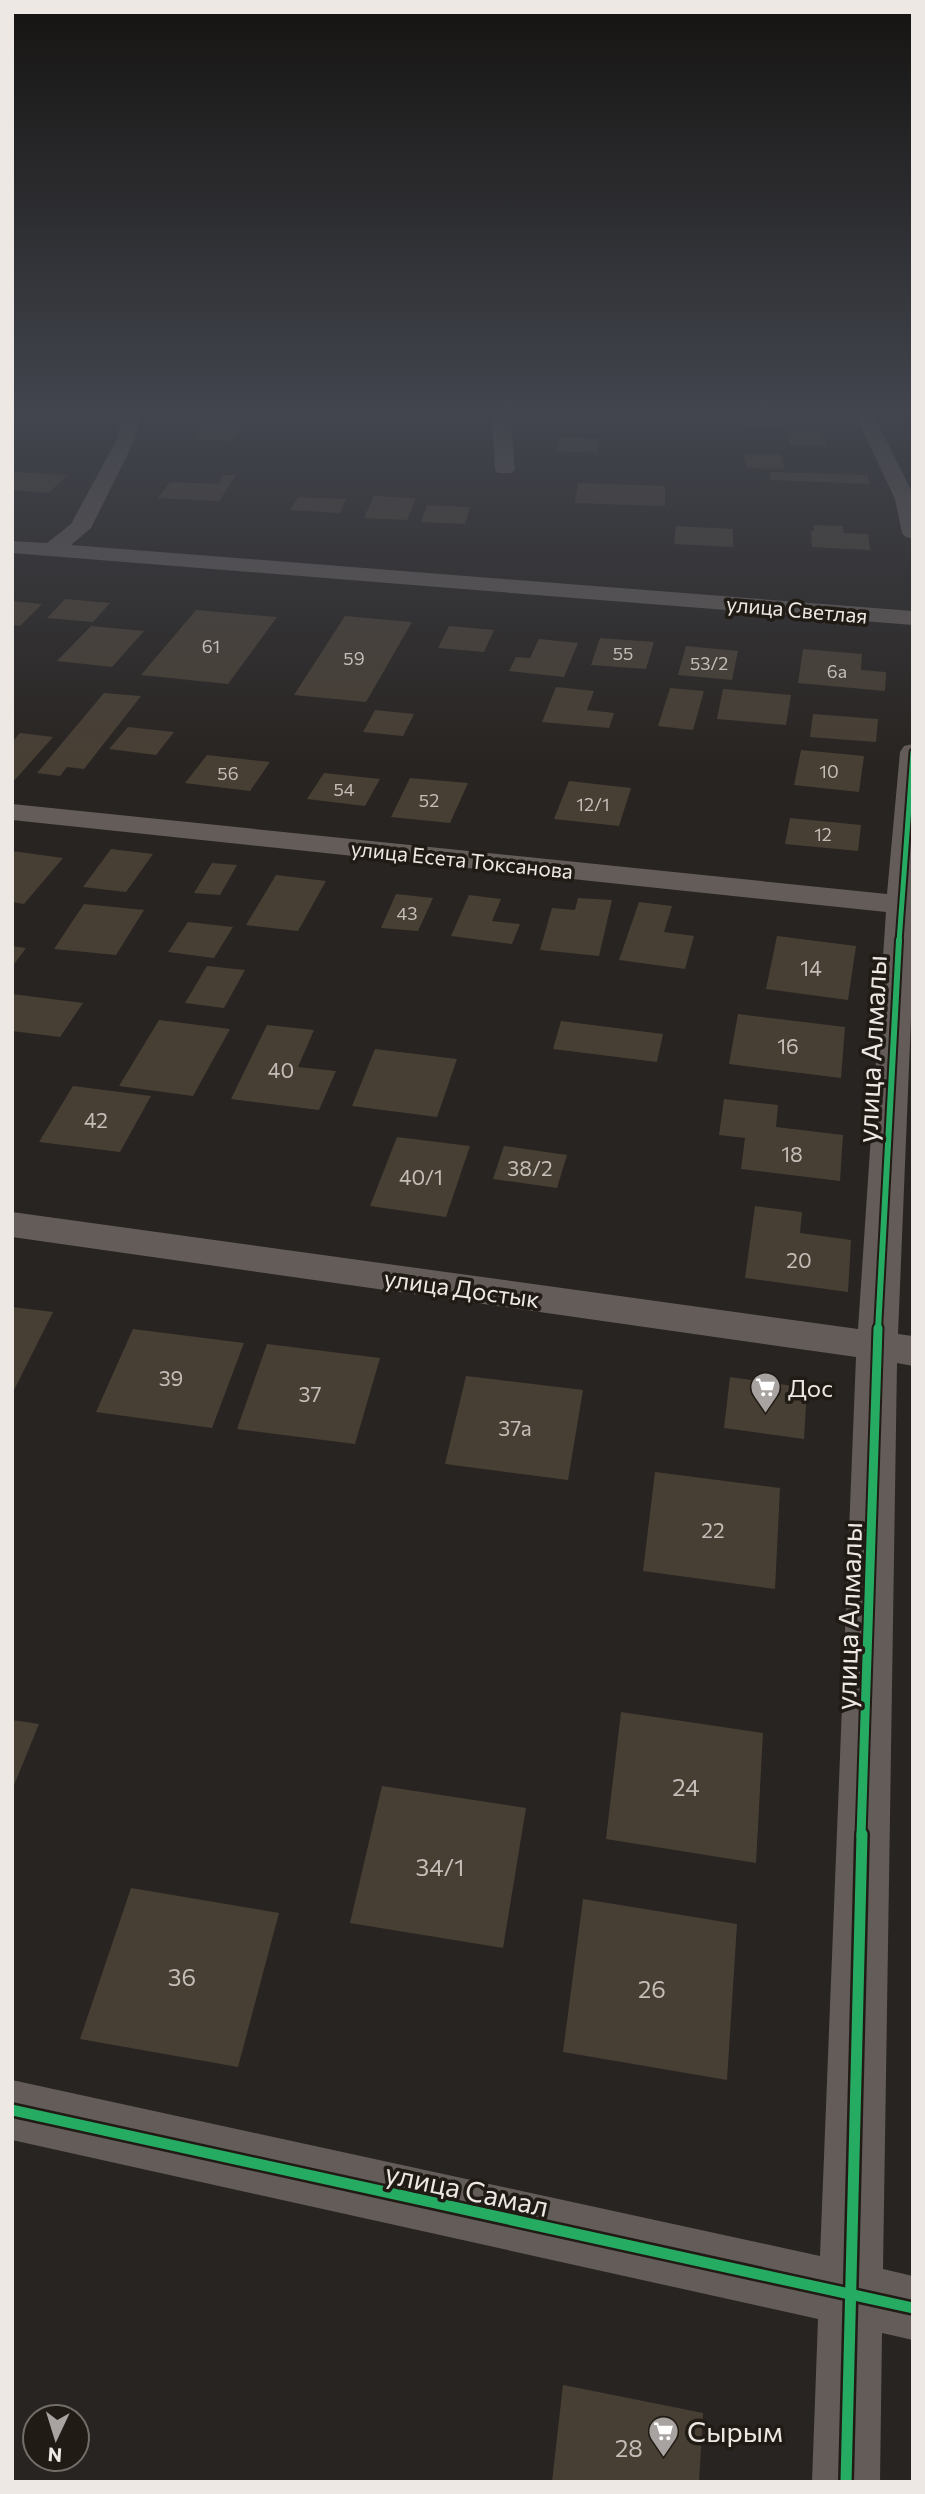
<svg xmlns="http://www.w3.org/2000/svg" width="925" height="2494" font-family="Commissioner,sans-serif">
  <rect width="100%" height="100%" fill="#282421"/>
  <g fill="#483f34">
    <polygon points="413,414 452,414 447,425 409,423"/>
    <polygon points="740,414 775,414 780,427 744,427"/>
    <polygon points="202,426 240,427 231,441 192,439"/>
    <polygon points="785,433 821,433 827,446 791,446"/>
    <polygon points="560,437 600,439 597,453 556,451"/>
    <polygon points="743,454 780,454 785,469 747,468"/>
    <polygon points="14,472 67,475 49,493 12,490"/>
    <polygon points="770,472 868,475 869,484 771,480"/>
    <polygon points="223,475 236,475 219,501 158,498 170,482 218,484"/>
    <polygon points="578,483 665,486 665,506 575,503"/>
    <polygon points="374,496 416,498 407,520 364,518"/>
    <polygon points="298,497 346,499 340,513 290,510"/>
    <polygon points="427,505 470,507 465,524 421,522"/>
    <polygon points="814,525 843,526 844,533 868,534 870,550 812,547 811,531 814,531"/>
    <polygon points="676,526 733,529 733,547 674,544"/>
    <polygon points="65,599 110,603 93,622 47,618"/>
    <polygon points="12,601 42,604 20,626 12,625"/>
    <polygon points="196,610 277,617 228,684 141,675"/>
    <polygon points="345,616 412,622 366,702 294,695"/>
    <polygon points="91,626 144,631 112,667 57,661"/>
    <polygon points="449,626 494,630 484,652 438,648"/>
    <polygon points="600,638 654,642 646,669 591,665"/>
    <polygon points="539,639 578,643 564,677 509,671 516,657 530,658"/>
    <polygon points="686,646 738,651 732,680 678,675"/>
    <polygon points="803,649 862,654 861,670 886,672 885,691 798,683"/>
    <polygon points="556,687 594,691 587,710 614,713 609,728 542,722"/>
    <polygon points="670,688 704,691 693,730 658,726"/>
    <polygon points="723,689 791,695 786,725 717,719"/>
    <polygon points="104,693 141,696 84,769 67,767 60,776 37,773"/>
    <polygon points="375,710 414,714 403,736 363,732"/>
    <polygon points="813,714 878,719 876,742 810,737"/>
    <polygon points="128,727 174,732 156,755 109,749"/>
    <polygon points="20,733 53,737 12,783 12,742"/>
    <polygon points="801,750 864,756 859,792 794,785"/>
    <polygon points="207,755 270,762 250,791 185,783"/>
    <polygon points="324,773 380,779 365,806 307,799"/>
    <polygon points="410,778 468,783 450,823 391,817"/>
    <polygon points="569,781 631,788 619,826 554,819"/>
    <polygon points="790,818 861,825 858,851 785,844"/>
    <polygon points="111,849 153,854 126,892 83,887"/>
    <polygon points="12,851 63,858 24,904 12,902"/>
    <polygon points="212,863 237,865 220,895 194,893"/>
    <polygon points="276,875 326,881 298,931 246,925"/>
    <polygon points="396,894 433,898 418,931 381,928"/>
    <polygon points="469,895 501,899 492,921 520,924 512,944 451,936"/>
    <polygon points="578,898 612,900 599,956 540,950 552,908 575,910"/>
    <polygon points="639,902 672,906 664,932 694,936 685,969 619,960"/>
    <polygon points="84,904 144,910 116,955 54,949"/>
    <polygon points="188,922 233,927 214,958 168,952"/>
    <polygon points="777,936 856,946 848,1000 766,989"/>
    <polygon points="12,946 26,948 12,967"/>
    <polygon points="207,966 245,970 224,1008 185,1003"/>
    <polygon points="12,994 83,1003 60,1037 12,1031"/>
    <polygon points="738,1014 845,1027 841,1078 729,1064"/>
    <polygon points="159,1020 230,1029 193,1096 119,1086"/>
    <polygon points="561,1021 663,1034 657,1062 553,1049"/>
    <polygon points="267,1025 314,1030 298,1067 336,1071 319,1110 231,1099"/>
    <polygon points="375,1049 457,1059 437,1117 352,1106"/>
    <polygon points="73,1086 151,1096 120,1152 39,1142"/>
    <polygon points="724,1099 778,1105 776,1127 843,1135 840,1181 741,1169 745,1138 719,1135"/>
    <polygon points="397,1137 470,1146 446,1217 370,1206"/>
    <polygon points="504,1146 567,1155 557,1188 493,1179"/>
    <polygon points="755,1206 802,1212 800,1233 851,1240 848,1292 745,1278"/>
    <polygon points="12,1307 53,1312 12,1394"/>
    <polygon points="133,1329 244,1343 212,1428 96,1412"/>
    <polygon points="267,1344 380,1358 355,1444 237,1429"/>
    <polygon points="466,1376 583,1390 568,1480 445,1464"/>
    <polygon points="730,1377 807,1388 804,1439 724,1428"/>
    <polygon points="655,1472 780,1488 775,1589 643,1571"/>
    <polygon points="621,1712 763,1733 756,1863 606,1839"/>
    <polygon points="12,1720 39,1724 12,1790"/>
    <polygon points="382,1786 526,1808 503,1948 350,1923"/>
    <polygon points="131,1888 279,1913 238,2067 80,2039"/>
    <polygon points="583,1899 737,1924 727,2080 563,2052"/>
    <polygon points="563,2385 703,2413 699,2482 552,2482"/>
  </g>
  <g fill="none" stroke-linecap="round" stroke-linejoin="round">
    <g fill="#645c59" fill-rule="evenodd">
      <polygon points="122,414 140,414 135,439 91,528 71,545 913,611 913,625 12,553 12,541 47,543 71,524 117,439"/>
      <polygon points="492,414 510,414 515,469 512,473 498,473 495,469"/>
      <polygon points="855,414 873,414 913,494 913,539 906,537 902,533 895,499"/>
      <polygon points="913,744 913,970 898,1334 913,1336 913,1366 897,1363 883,2269 913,2276 913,2340 882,2333 880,2482 812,2482 818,2319 12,2140 12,2080 820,2256 856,1357 12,1237 12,1212 858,1329 886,912 12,820 12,804 887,894 900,752 904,746"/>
    </g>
    <defs>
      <polyline id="cycleway-far3" points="899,942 913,752"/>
      <polyline id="cycleway-far2" points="878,1330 899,940"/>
      <polyline id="cycleway-far1" points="861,1836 878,1328"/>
      <g id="cycleway">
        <polyline points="12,2110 913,2308"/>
        <polyline points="846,2482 862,1834"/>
      </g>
    </defs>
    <use href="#cycleway-far3" stroke="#211b15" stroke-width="9"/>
    <use href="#cycleway-far2" stroke="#211b15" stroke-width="10"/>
    <use href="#cycleway-far1" stroke="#211b15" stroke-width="13"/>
    <use href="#cycleway" stroke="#211b15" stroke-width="16"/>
    <use href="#cycleway-far3" stroke="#26ab63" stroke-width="5"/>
    <use href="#cycleway-far2" stroke="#26ab63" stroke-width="6"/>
    <use href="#cycleway-far1" stroke="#26ab63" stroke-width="9"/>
    <use href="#cycleway" stroke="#26ab63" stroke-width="11"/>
  </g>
  <linearGradient id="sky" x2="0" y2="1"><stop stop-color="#161412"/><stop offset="0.54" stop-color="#42454e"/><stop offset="1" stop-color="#42454e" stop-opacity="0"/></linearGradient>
  <rect width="925" height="763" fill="url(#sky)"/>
  <defs>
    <symbol id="supermarket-pin" viewBox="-11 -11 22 30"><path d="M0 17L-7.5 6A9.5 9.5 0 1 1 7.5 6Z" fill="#a8a3a0" stroke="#211b15"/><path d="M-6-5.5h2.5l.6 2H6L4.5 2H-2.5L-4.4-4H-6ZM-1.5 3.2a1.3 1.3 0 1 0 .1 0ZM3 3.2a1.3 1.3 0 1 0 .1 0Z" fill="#fff"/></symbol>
  </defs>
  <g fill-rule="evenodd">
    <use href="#supermarket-pin" x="748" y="1370" width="35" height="47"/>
    <use href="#supermarket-pin" x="646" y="2414" width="35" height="47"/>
  </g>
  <g text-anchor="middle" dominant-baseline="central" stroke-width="7" stroke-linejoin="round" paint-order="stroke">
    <g font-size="18" fill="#c4beb8">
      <text x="211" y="646">61</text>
      <text x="623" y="653">55</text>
      <text x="354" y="658">59</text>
      <text x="709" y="663">53/2</text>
      <text x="837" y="671">6а</text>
      <text x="829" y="771">10</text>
      <text x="228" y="773">56</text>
      <text x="344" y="789">54</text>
      <text x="429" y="800">52</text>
      <text x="593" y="804">12/1</text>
      <text x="823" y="834">12</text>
      <text x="407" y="913">43</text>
    </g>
    <g font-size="21" fill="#ede8e4" stroke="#211b15">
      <text transform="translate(797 609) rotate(5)">улица Светлая</text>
      <text transform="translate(462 859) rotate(6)">улица Есета Токсанова</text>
    </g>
    <g font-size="21" fill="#c4beb8">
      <text x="811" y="967">14</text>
      <text x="788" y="1045">16</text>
      <text x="281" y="1069">40</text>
      <text x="96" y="1119">42</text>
      <text x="792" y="1153">18</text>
      <text x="530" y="1167">38/2</text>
      <text x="421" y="1176">40/1</text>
      <text x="799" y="1259">20</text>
      <text x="171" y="1377">39</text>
      <text x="310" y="1393">37</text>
      <text x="515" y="1427">37а</text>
      <text x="713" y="1529">22</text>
    </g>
    <g font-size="24" fill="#ede8e4" stroke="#211b15">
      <text transform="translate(462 1288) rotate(8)">улица Достык</text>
    </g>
    <g font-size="24" fill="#ede8e4" stroke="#211b15" text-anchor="start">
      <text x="788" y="1387">Дос</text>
    </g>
    <g font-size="24" fill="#c4beb8">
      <text x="686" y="1786">24</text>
      <text x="440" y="1866">34/1</text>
      <text x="182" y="1976">36</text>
      <text x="652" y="1988">26</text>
      <text x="629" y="2447">28</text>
    </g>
    <g font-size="28" fill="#ede8e4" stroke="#211b15">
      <text transform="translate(871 1049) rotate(-87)">улица Алмалы</text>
      <text transform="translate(848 1616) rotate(-88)">улица Алмалы</text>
      <text transform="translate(467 2189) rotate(12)">улица Самал</text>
    </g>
    <g font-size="28" fill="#ede8e4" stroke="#211b15" text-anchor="start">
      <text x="687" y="2431">Сырым</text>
    </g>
  </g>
  <rect width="925" height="2494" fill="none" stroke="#ede8e4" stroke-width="28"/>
  <g transform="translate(56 2438) rotate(184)"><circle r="33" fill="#211b15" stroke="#736d68" stroke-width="2"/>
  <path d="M0-5L12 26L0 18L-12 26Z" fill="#a8a3a0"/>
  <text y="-10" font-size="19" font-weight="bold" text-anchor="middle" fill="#ede8e4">N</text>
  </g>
</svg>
